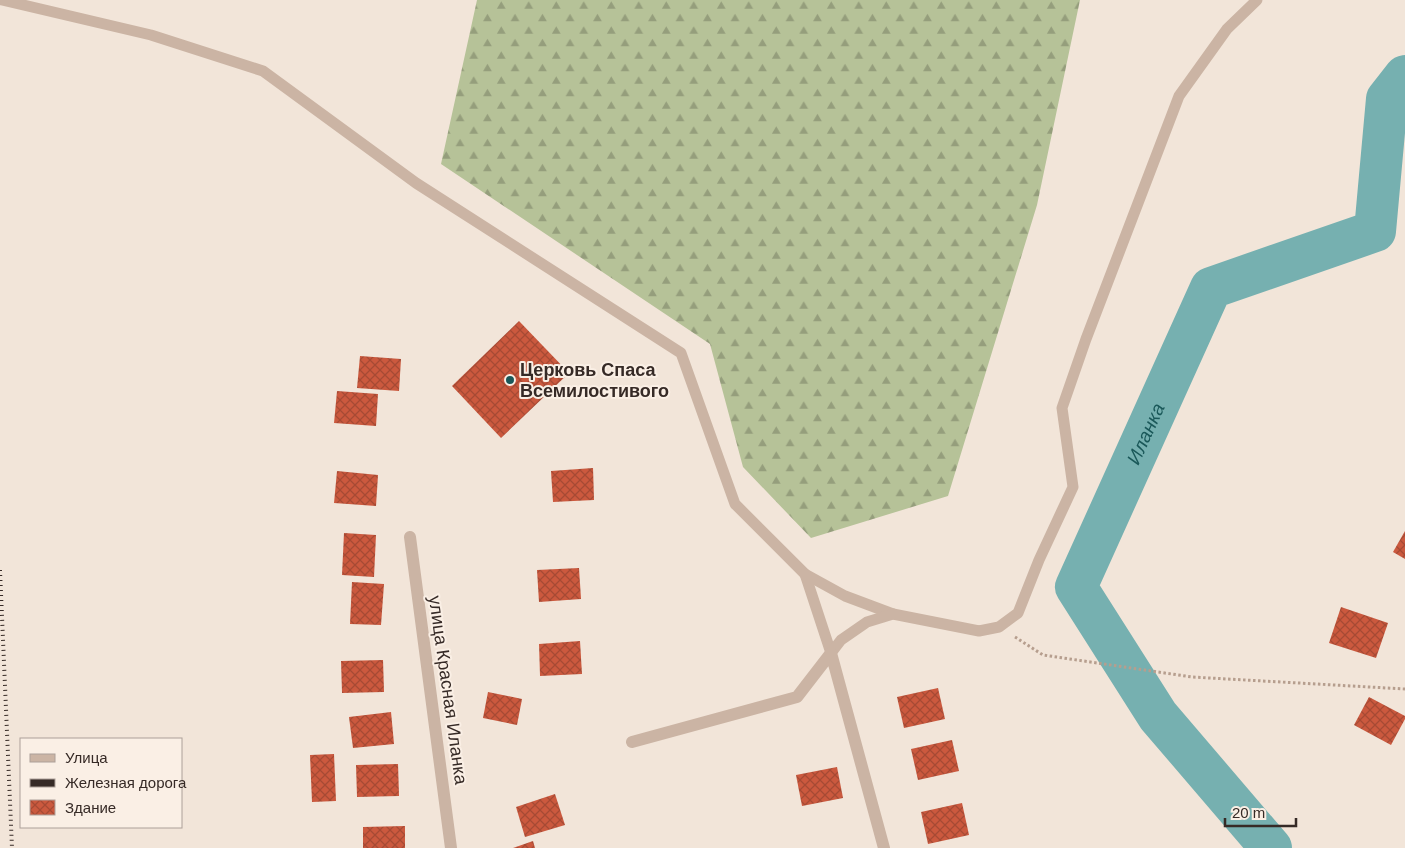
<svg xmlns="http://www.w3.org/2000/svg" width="1405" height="848" font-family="Helvetica,sans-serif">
  <defs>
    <pattern id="forest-firs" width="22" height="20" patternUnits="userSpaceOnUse" patternTransform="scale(1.25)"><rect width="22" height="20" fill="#b6c298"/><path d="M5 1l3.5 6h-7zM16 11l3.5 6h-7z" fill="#959e7c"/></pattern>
    <pattern id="building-cross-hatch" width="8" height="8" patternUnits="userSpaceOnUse" patternTransform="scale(1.25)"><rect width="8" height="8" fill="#cb593e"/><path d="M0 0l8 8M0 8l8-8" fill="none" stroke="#a64a34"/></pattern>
  </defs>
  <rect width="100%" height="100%" fill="#f2e5d9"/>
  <polygon fill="url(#forest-firs)" points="477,0 1080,0 1037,205 948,496 811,538 743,467 710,344 441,164"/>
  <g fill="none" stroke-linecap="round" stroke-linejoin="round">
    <path stroke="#76b0b0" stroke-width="42" id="s1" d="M1271,848l-113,-132 -82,-129 135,-299 164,-57 12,-132 18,-23"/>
  </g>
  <g fill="url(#building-cross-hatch)">
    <polygon points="519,321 569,373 501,438 452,386"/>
    <polygon points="360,356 401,359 399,391 357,388"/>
    <polygon points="337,391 378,394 376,426 334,423"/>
    <polygon points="593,468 594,500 553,502 551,471"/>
    <polygon points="337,471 378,475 376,506 334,503"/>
    <polygon points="1405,531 1405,559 1393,552"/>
    <polygon points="344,533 376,535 374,577 342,575"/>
    <polygon points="579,568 581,599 539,602 537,570"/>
    <polygon points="352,582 384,584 381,625 350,624"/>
    <polygon points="1341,607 1388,623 1376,658 1329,643"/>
    <polygon points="580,641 582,674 540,676 539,644"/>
    <polygon points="383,660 384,692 342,693 341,661"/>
    <polygon points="938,688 945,719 904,728 897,697"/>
    <polygon points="488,692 522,699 517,725 483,718"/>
    <polygon points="1369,697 1405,716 1405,719 1391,745 1354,725"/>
    <polygon points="391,712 394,744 353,748 349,717"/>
    <polygon points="952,740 959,771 918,780 911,749"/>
    <polygon points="334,754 336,801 312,802 310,755"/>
    <polygon points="398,764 399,796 357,797 356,765"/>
    <polygon points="837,767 843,798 802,806 796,775"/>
    <polygon points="555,794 565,825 525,837 516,807"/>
    <polygon points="962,803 969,835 928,844 921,812"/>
    <polygon points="405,826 405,848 363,848 363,827"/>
    <polygon points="533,841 535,848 513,848"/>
  </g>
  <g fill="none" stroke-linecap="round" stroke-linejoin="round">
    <polyline stroke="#b69e8e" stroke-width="3" stroke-dasharray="2.5 2.5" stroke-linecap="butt" points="1015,637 1043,655 1192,677 1405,689"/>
    <g stroke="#cbb4a4" stroke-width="11">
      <polyline points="2,0 151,35 263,71 416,183 681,353 735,504 805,574 845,596 893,614"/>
      <polyline points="805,574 831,653"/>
      <polyline points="831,653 841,640 867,622 893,614 979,631 999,627 1018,613 1039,560 1073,487 1062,408 1086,339 1179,96 1227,29 1257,0"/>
    </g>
    <g stroke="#cbb4a4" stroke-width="12">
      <polyline points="410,537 451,848"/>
      <polyline points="632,742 797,697 831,653 884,848"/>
    </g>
    <polyline stroke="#362a26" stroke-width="4" stroke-dasharray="1 4" stroke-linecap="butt" points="0,570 12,848"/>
  </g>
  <circle fill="#1a5859" stroke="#faefe5" stroke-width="2" cx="510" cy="380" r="5"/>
  <g text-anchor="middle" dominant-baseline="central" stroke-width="4" stroke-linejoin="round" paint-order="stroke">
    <g font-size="18" font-weight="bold" fill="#362a26" stroke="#faefe5" text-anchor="start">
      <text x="520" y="370">Церковь Спаса<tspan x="520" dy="21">Всемилостивого</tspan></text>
    </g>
    <g font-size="18" fill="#362a26" stroke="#faefe5">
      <text transform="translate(448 690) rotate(82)">улица Красная Иланка</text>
    </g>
    <g font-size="19" font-style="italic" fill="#1a5859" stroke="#faefe5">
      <text stroke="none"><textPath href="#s1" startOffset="495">Иланка</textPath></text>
    </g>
  </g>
  <rect x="20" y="738" width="162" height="90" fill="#faefe5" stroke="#aca099"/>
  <rect x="30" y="754" width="25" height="8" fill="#cbb4a4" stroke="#aca099"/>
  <text x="65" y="763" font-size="15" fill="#362a26">Улица</text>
  <rect x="30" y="779" width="25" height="8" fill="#362a26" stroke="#aca099"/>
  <text x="65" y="788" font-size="15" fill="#362a26">Железная дорога</text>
  <rect x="30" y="800" width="25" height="15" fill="url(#building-cross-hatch)" stroke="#aca099"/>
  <text x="65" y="813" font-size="15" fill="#362a26">Здание</text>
  <path d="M1225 818v8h71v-8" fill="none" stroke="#362a26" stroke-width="2.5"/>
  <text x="1232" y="818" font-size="15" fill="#362a26" stroke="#faefe5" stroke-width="4" paint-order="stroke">20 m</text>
</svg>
